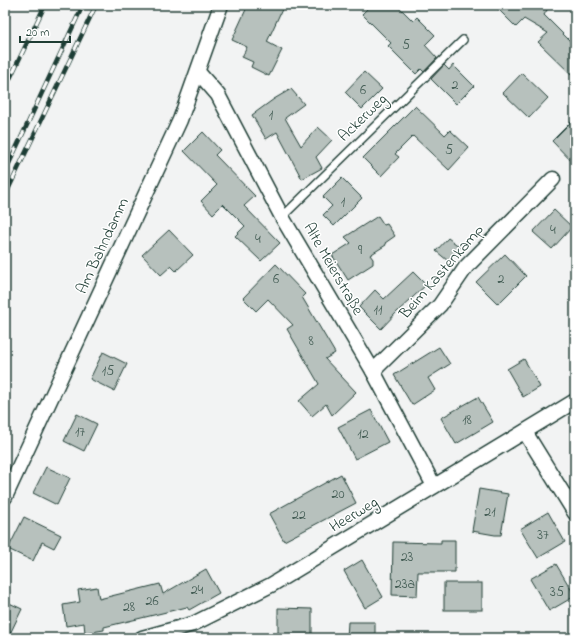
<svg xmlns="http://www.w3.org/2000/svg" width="580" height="643" font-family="'Indie Flower',sans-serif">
  <rect width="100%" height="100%" fill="#f2f3f3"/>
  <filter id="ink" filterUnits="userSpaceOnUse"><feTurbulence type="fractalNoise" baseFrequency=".025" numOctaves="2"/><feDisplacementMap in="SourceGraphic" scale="8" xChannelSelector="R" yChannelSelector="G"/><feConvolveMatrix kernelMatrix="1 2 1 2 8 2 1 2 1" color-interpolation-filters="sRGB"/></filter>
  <g filter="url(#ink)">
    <g fill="#b7c1bd" stroke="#1f3d34">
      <polygon points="248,5 284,5 267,42 282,50 269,76 251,67 253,62 242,57 247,47 232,40"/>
      <polygon points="371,5 397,5 413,21 417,17 435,35 425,45 437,58 424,72 421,69 416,74 388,46 391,43 362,14"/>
      <polygon points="494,5 550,5 544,15 575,46 575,78 538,42 548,33 524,19 516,27"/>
      <polygon points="444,65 449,70 453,65 474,86 456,104 431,79"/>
      <polygon points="364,72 382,89 362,109 345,92"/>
      <polygon points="522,73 548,98 529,118 503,93"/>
      <polygon points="291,89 304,104 285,118 301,146 318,127 332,140 316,157 322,168 302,179 277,132 266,139 252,115 274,99"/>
      <polygon points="415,106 445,135 450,130 469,148 449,170 413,136 395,154 399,157 381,176 363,158"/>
      <polygon points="575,118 575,165 552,141"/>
      <polygon points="203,132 220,150 215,155 255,196 244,206 280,243 261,261 235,236 245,226 223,204 213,214 201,201 217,185 184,151"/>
      <polygon points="342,178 362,198 334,226 323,215 332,206 323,197"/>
      <polygon points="554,210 572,227 552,249 533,232"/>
      <polygon points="378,216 384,225 387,224 395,236 385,243 386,245 370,255 373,259 373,264 348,280 332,255 351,243 345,237"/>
      <polygon points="169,230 193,255 176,271 171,266 161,275 142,255"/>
      <polygon points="448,238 460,247 448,261 436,251"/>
      <polygon points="505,254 526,276 498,304 476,282"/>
      <polygon points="276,264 305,294 302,297 335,353 325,359 356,392 332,415 326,404 312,416 299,401 319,384 287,329 293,325 268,299 256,311 243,298"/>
      <polygon points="413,272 426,285 397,312 381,329 359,307 375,290 384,299"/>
      <polygon points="439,347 450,364 428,378 435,390 412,405 394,375"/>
      <polygon points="103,352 127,364 114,391 90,379"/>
      <polygon points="524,359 540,387 523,397 507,369"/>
      <polygon points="478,397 493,422 456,444 441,418"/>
      <polygon points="371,410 388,442 355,459 338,427"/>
      <polygon points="77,414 97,424 84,451 64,441"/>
      <polygon points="46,467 70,478 57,505 33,493"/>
      <polygon points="341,474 356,503 284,541 269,514"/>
      <polygon points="479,489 508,494 501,535 495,535 472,531"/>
      <polygon points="548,512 565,542 538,558 520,529"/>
      <polygon points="24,517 61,535 54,548 42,542 33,561 8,549"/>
      <polygon points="441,540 455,540 455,572 418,572 417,596 392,595 393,542 441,543"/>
      <polygon points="362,560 383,597 365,608 344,571"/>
      <polygon points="556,564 575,596 549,611 530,579"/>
      <polygon points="206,569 219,593 189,610 187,607 104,627 104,630 85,633 84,623 66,626 63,605 80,602 78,590 97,587 99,599 160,584 163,594"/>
      <rect x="444" y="583" width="38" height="27"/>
      <polygon points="5,601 22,609 8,638 5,638"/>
      <polygon points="278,608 312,609 312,638 278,638"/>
      <polygon points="348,622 375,622 375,638 347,638"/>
    </g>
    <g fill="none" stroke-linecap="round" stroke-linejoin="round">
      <defs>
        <polyline id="lane" points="282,217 463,40"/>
        <g id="street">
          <polyline points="198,72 218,95 282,217 373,371 434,486"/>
          <polyline points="373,371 440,305 466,267 553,179"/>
          <polyline points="525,432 575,513"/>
          <polyline points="5,497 180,120 221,5"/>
          <polyline points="142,638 193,624 271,585 575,401"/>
        </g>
      </defs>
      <use href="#lane" stroke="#1f3d34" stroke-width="10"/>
      <use href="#street" stroke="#1f3d34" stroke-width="17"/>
      <use href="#lane" stroke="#fff" stroke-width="7"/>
      <use href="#street" stroke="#fff" stroke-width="14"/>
      <defs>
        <g id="rail">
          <polyline points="5,89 45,5"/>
          <polyline points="5,172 83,5"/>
          <polyline points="5,196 96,5"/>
        </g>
      </defs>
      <use href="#rail" stroke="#1f3d34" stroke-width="4.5"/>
      <use href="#rail" stroke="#fff" stroke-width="3" stroke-dasharray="9" stroke-linecap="butt"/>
    </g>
  </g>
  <g text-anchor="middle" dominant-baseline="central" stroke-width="3" stroke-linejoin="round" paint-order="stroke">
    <g font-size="14" fill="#455e56">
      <text x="406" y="45">5</text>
      <text x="455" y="85">2</text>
      <text x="363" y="90">6</text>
      <text x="271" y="115">1</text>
      <text x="449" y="150">5</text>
      <text x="343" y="202">1</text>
      <text x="553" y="230">4</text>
      <text x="258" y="239">4</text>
      <text x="360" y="250">9</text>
      <text x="276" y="279">6</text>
      <text x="501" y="279">2</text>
      <text x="378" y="310">11</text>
      <text x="311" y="341">8</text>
      <text x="108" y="371">15</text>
      <text x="467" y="420">18</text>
      <text x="80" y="432">17</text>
      <text x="363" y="434">12</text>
      <text x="338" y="494">20</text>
      <text x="490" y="512">21</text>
      <text x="299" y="515">22</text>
      <text x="543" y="535">37</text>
      <text x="407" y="557">23</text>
      <text x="405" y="584">23a</text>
      <text x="197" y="590">24</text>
      <text x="557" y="592">35</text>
      <text x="152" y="601">26</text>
      <text x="129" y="607">28</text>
    </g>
    <g font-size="16" fill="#1f3d34" stroke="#fff">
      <text transform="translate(363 118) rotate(-44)">Ackerweg</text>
      <text transform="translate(103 246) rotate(-65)">Am Bahndamm</text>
      <text transform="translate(333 269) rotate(60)">Alte Meierstraße</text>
      <text transform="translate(442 272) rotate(-49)">Beim Kastenkamp</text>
      <text transform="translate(354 515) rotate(-31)">Heerweg</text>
    </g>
  </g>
  <rect width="580" height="643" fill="none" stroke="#fff" stroke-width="20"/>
  <rect x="10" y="10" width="560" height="623" fill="none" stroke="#1f3d34" stroke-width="1.5" filter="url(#ink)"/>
  <path d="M20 36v6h50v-6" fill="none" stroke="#1f3d34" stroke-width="2"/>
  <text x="26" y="36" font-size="12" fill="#1f3d34" stroke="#ffffff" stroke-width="3" paint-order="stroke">20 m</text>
</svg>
